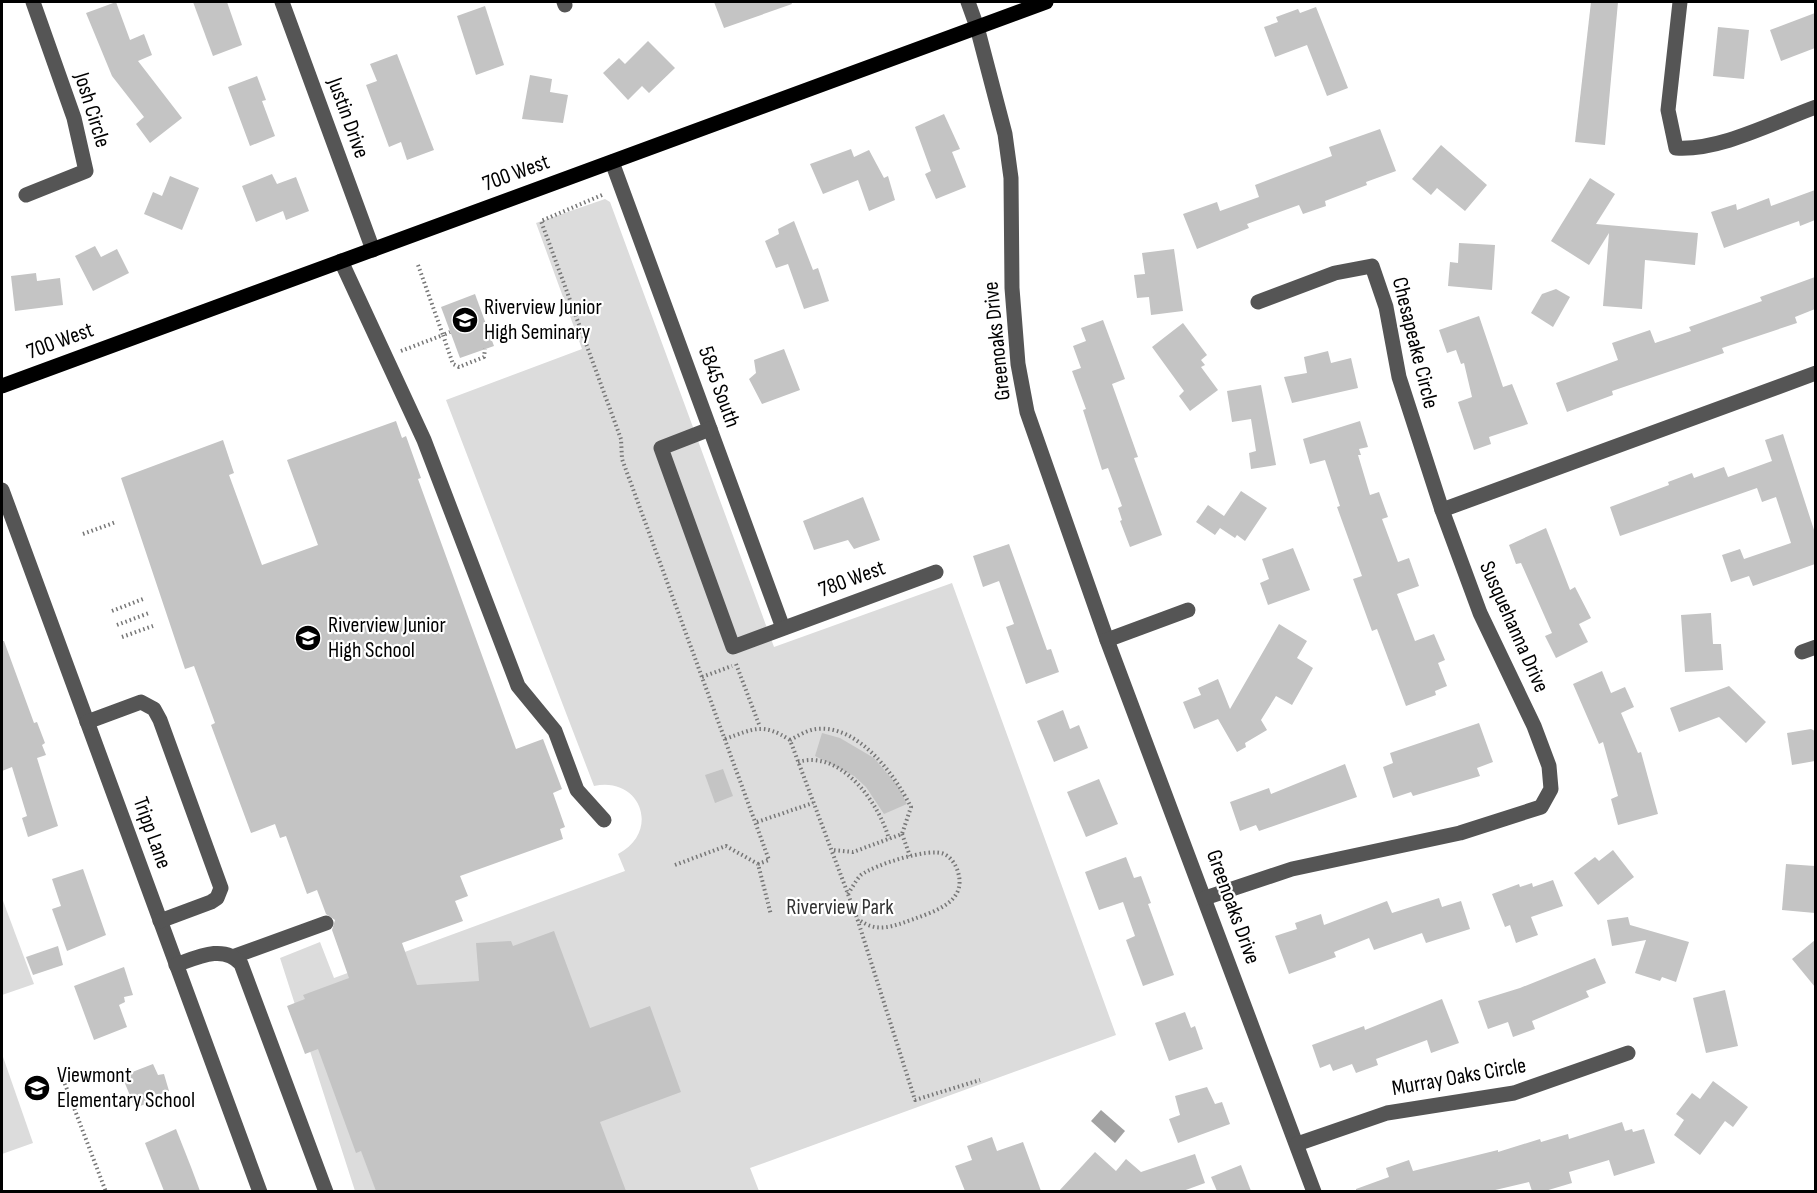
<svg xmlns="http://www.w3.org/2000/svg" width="1817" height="1193" font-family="'Sofia Sans Condensed',sans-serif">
  <rect width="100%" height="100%" fill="#fff"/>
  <g fill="#dcdcdc">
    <path d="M605,199l5,3 164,445 178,-64 164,452 -366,133 9,23h-404l-75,-233 40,-16 14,36 291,-107 -7,-17c43,-22 23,-78 -24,-68l-148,-386 136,-51 -46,-126z"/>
    <polygon points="2,898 34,984 2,995"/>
    <polygon points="2,1054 33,1143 2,1154"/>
  </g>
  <polygon fill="#a3a3a3" points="1101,1110 1125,1131 1115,1143 1091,1121"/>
  <g fill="#c4c4c4">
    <polygon points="116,2 130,40 144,34 152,55 138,61 182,118 150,143 136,124 144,117 112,76 86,13"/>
    <polygon points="193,2 227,2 242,45 213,56"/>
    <polygon points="714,2 791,2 792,4 724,28"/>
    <polygon points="1591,2 1618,2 1605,145 1575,142"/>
    <polygon points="485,6 504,65 476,75 457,16"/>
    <polygon points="1316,7 1348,88 1327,96 1307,45 1275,57 1264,27 1278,22 1276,17 1298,9 1300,13"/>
    <polygon points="1815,13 1815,48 1781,61 1770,30"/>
    <polygon points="1718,27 1749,30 1744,79 1713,76"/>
    <polygon points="648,41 675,68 649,93 642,86 628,100 603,73 619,58 625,64"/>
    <polygon points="397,54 434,150 407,160 401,142 389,147 366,85 377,81 370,64"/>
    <polygon points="530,75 552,79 550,92 568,95 563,123 522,119"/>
    <polygon points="257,76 266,100 262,101 275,136 250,146 228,87"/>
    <polygon points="944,114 960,149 952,152 966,187 936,199 925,174 931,171 915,127"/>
    <polygon points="1380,129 1396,171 1366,182 1367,185 1325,201 1326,206 1303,214 1299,205 1247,224 1249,228 1197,249 1183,214 1217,202 1220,211 1259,197 1255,185 1332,156 1329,147"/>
    <polygon points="1441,145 1487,185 1465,211 1437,188 1431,195 1412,179"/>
    <polygon points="851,149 854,157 869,150 884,178 888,176 895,200 869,211 858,180 823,194 810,164"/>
    <polygon points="272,174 277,184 296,177 309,211 286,220 283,211 256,222 242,186"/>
    <polygon points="170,176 199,188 182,230 144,214 153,192 162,196"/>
    <polygon points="1590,178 1615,194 1596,224 1698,233 1695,265 1645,260 1642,309 1603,306 1609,233 1589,265 1551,241"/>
    <polygon points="1815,190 1815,220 1800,226 1799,221 1724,248 1711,212 1736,204 1737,210 1769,198 1771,206"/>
    <polygon points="794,221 813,270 818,268 829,301 804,309 788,264 776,268 765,241 779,234 778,229"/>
    <polygon points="1459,243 1495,245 1492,290 1448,286 1450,262 1458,263"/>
    <polygon points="95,246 101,257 117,249 129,273 93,291 75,256"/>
    <polygon points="1174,249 1183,311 1151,315 1149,297 1137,298 1134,275 1145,274 1142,253"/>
    <polygon points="36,273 37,281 60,278 63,305 15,311 11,276"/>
    <polygon points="1815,277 1815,309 1795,317 1797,323 1722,348 1724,353 1612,391 1613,395 1567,412 1556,383 1618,360 1612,343 1650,330 1655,343 1691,331 1689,327 1762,301 1760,297"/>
    <polygon points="1556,289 1570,297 1553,327 1531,313 1542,294"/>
    <polygon points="475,294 494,346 460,358 441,307"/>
    <polygon points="1479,316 1503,387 1512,384 1528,424 1489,437 1491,444 1474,450 1458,402 1472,397 1464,363 1461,364 1456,350 1447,353 1439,330"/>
    <polygon points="1103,320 1125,379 1112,384 1138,457 1134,458 1162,535 1130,547 1120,521 1122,520 1118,508 1122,506 1108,468 1102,470 1083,410 1086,409 1072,371 1081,368 1073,346 1086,341 1081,328"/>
    <polygon points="1183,323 1207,355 1201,360 1205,365 1201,367 1218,390 1190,411 1179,396 1184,391 1152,347"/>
    <polygon points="784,349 800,390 762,404 749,379 756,373 754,360"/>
    <polygon points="1328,351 1331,363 1351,358 1358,388 1292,403 1284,377 1307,373 1304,357"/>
    <polygon points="1261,385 1276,465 1251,469 1249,453 1256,451 1251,419 1232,422 1227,391"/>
    <polygon points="396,421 402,438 406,436 421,478 418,479 516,749 543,739 562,789 553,793 565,827 560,829 563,839 460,876 468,896 455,901 463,921 402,943 417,985 479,981 476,943 511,941 513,946 554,931 590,1028 650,1006 681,1092 600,1122 626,1191 376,1191 361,1151 356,1153 318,1049 305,1054 287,1006 305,999 303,995 349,978 332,930 335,920 326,914 317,890 307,894 286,836 280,838 275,824 251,833 211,725 215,723 194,666 185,669 121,478 223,440 234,473 229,475 262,565 318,545 287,460"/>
    <polygon points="1360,421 1368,447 1359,449 1361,455 1358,455 1370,495 1379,492 1388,517 1382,519 1398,562 1409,558 1419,586 1397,594 1415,641 1434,634 1445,660 1438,663 1447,686 1435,691 1436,695 1406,706 1377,629 1372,631 1353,579 1362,576 1337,507 1340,506 1325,460 1310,464 1303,439"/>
    <polygon points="1783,434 1815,533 1815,564 1753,586 1749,576 1731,582 1722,555 1740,549 1744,559 1791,543 1776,497 1762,502 1757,488 1620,536 1610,507 1669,485 1668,482 1692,473 1694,478 1724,467 1728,477 1772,461 1765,440"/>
    <polygon points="1241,491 1267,508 1245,541 1237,535 1235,538 1220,528 1215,535 1196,522 1208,505 1224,516"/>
    <polygon points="863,497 880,540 854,549 848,540 814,550 803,521"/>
    <polygon points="1546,528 1570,590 1575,587 1591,618 1579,624 1588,642 1556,658 1545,636 1552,633 1521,563 1516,564 1509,545"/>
    <polygon points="1009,544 1047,650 1051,649 1059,672 1026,684 1006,627 1014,624 999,581 983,587 973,556"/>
    <polygon points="1293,548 1310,590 1268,605 1260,583 1269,579 1262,559"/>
    <polygon points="1711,613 1713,644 1721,644 1723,670 1685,672 1681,615"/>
    <polygon points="1279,624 1307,641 1297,658 1313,668 1292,705 1276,696 1261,720 1267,730 1245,743 1246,747 1237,752 1218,719 1194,729 1183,702 1201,695 1198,688 1218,679 1230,709"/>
    <polygon points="2,641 4,641 34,723 37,722 45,743 42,745 46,755 37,758 58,826 28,837 22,818 27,816 12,767 2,771"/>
    <polygon points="1602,671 1611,693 1625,687 1634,707 1621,713 1638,753 1641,752 1658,814 1618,825 1611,799 1618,796 1603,742 1599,744 1573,684"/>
    <polygon points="1729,686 1766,722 1746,743 1719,717 1679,732 1670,708"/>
    <polygon points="1063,710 1070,729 1079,725 1088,748 1054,762 1037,721"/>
    <polygon points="1479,723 1493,762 1477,768 1480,776 1413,796 1411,792 1393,798 1383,767 1393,763 1390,753"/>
    <polygon points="1811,729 1815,731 1815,761 1792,765 1787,733"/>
    <polygon points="822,733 840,738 874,758 898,786 907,804 884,814 866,787 854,776 815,756"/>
    <polygon points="1345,764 1357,797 1259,831 1256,825 1240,831 1230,802 1269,788 1271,794"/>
    <polygon points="723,769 733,796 715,803 705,775"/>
    <polygon points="1099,779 1118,824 1086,837 1067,792"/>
    <polygon points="1613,850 1634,877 1598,905 1574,873 1595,857 1599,861"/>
    <polygon points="1126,857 1134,878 1141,876 1151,903 1148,904 1174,975 1143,986 1126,940 1135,936 1123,902 1099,910 1085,872"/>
    <polygon points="1786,864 1815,866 1815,913 1782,910"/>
    <polygon points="83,869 106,935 67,951 52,909 61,906 52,879"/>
    <polygon points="1553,880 1563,906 1531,917 1538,935 1516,943 1510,925 1505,927 1492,894 1519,884 1520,887 1532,883 1533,887"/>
    <polygon points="1439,898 1442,907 1461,901 1470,929 1426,943 1422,933 1374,950 1369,938 1334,952 1336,957 1289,974 1275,936 1297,929 1295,923 1321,914 1324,925 1387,901 1392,913"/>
    <polygon points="1628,917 1630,925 1689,942 1676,982 1662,977 1660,981 1635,973 1646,940 1612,946 1607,920"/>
    <polygon points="1815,940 1815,987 1792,959"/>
    <polygon points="58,946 63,965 33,975 26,957"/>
    <polygon points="1595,958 1606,983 1586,991 1589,997 1532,1021 1535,1029 1513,1037 1508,1022 1488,1029 1478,1001 1520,988"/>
    <polygon points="124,967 133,995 124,997 125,1002 119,1005 127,1027 94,1040 74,986"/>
    <polygon points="1725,990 1738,1046 1706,1053 1693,998"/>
    <polygon points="1442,999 1459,1043 1431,1053 1427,1040 1376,1059 1378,1065 1356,1073 1352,1064 1333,1071 1330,1064 1320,1068 1312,1045 1364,1026 1365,1030"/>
    <polygon points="1185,1012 1191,1028 1195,1026 1203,1049 1169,1061 1155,1023"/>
    <polygon points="153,1064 158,1075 164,1074 169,1091 155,1096 156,1100 135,1108 122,1076"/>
    <polygon points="1713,1081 1748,1107 1733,1127 1725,1121 1700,1155 1674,1135 1684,1120 1676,1114 1692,1093 1700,1099"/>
    <polygon points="1207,1087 1215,1104 1222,1102 1230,1124 1178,1143 1169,1119 1180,1115 1175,1096"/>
    <polygon points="1622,1122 1625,1131 1632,1129 1633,1132 1644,1129 1655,1163 1614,1176 1609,1160 1569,1172 1572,1183 1545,1191 1532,1191 1529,1182 1491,1191 1356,1191 1356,1189 1389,1177 1386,1168 1409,1160 1413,1171 1498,1150 1498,1152 1540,1139 1541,1142 1568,1134 1569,1139"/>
    <polygon points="176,1129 191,1167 200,1191 164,1191 145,1143"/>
    <polygon points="992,1137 997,1151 1023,1142 1041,1191 965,1191 955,1166 972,1160 967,1146"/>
    <polygon points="1095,1152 1116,1171 1126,1159 1141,1172 1195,1154 1205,1183 1183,1191 1059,1191"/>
    <polygon points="1241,1165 1251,1191 1217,1191 1211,1177"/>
  </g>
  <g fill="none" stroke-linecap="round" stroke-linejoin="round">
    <g stroke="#777" stroke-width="4" stroke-dasharray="1.5 3" stroke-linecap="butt">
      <polyline points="602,195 541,221 621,439 622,459 769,860 758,864"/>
      <polyline points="418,265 443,335 450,332"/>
      <polyline points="401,351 443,335 453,364 459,367 484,357 485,349"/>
      <polyline points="83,534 116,522"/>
      <polyline points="112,611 143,599"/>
      <polyline points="117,625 149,613"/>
      <polyline points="122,637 153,626"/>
      <polyline points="736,664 760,727"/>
      <polyline points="702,677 732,666"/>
      <path d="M725,739c29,-10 37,-17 65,1l67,178 58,182 65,-20"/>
      <path d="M790,740c8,-4 17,-10 26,-11 42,-5 79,46 95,78l-9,27 -49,18 -21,-2"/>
      <path d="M798,762c43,-13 81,41 91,77"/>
      <polyline points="757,822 813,803"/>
      <polyline points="902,834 910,856"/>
      <polyline points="675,865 726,846 758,864 771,915"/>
      <path d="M848,894c4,-6 8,-14 13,-19 13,-10 69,-28 83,-21 7,3 12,11 14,18 9,30 -23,39 -44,47 -21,7 -37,15 -56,0"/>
      <polyline points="60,1071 106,1192"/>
    </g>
    <g stroke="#555" stroke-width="15">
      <polyline points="282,2 373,250"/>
      <polyline points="564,2 565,5"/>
      <polyline points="968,2 977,27 1005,134 1011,178 1012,288 1018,364 1027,412 1107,640 1314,1192"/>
      <path d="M1680,2l-12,108 8,38c44,3 98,-26 140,-41"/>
      <polyline points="612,162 783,628"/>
      <polyline points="26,195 86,171 74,118 33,2"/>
      <polyline points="341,261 424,440 518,686 555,731 577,790 604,820"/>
      <polyline points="710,429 661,448 733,647 936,572"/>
      <polyline points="2,490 260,1192"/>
      <polyline points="1442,510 1816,373"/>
      <polyline points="1107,640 1188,610"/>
      <polyline points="1802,652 1816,647"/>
      <polyline points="87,722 141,702 154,709 160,720 221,888 217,898 211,902 160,921"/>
      <polyline points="1205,898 1292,869 1460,833 1541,807 1551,789 1549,766 1534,726 1480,613 1442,510 1399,377 1386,307 1372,266 1335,273 1258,302"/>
      <polyline points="235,956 326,923"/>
      <path d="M176,965c22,-8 48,-21 65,-1l85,228"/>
      <polyline points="1297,1144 1387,1113 1514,1093 1628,1053"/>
    </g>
    <polyline stroke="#000" stroke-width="15" points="2,386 1046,2"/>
  </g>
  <defs>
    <symbol id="school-disc" viewBox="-11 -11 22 22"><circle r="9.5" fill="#000" stroke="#fff"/><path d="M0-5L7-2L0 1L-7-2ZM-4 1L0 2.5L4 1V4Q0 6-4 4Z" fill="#fff"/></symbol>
  </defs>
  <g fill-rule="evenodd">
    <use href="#school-disc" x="450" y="305" width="30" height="30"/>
    <use href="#school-disc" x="293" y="623" width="30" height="30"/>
    <use href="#school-disc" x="22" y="1073" width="30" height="30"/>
  </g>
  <g text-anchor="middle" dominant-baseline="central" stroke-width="4.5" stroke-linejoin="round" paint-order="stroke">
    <g font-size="22" fill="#000" stroke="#fff">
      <text transform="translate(92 110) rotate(73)">Josh Circle</text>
      <text transform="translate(348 118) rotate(70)">Justin Drive</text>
      <text transform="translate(516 173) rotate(-20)">700 West</text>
      <text transform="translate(60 341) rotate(-20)">700 West</text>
      <text transform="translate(997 341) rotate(-96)">Greenoaks Drive</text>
      <text transform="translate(1415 343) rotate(76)">Chesapeake Circle</text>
      <text transform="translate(719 387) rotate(70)">5845 South</text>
      <text transform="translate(852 579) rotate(-20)">780 West</text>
      <text transform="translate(1514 627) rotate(66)">Susquehanna Drive</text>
      <text transform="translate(152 833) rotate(70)">Tripp Lane</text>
      <text transform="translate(1233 907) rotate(70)">Greenoaks Drive</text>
      <text transform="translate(1459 1077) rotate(-10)">Murray Oaks Circle</text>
    </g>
    <g font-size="22" fill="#000" stroke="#fff" text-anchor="start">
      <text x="484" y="307">Riverview Junior<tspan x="484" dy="25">High Seminary</tspan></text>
      <text x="328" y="625">Riverview Junior<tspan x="328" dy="25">High School</tspan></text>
      <text x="57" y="1075">Viewmont<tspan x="57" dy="25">Elementary School</tspan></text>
    </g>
    <g font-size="22" fill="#333" stroke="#fff">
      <text x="840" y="907">Riverview Park</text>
    </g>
  </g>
  <rect width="1817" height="1193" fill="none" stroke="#000000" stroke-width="6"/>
</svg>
